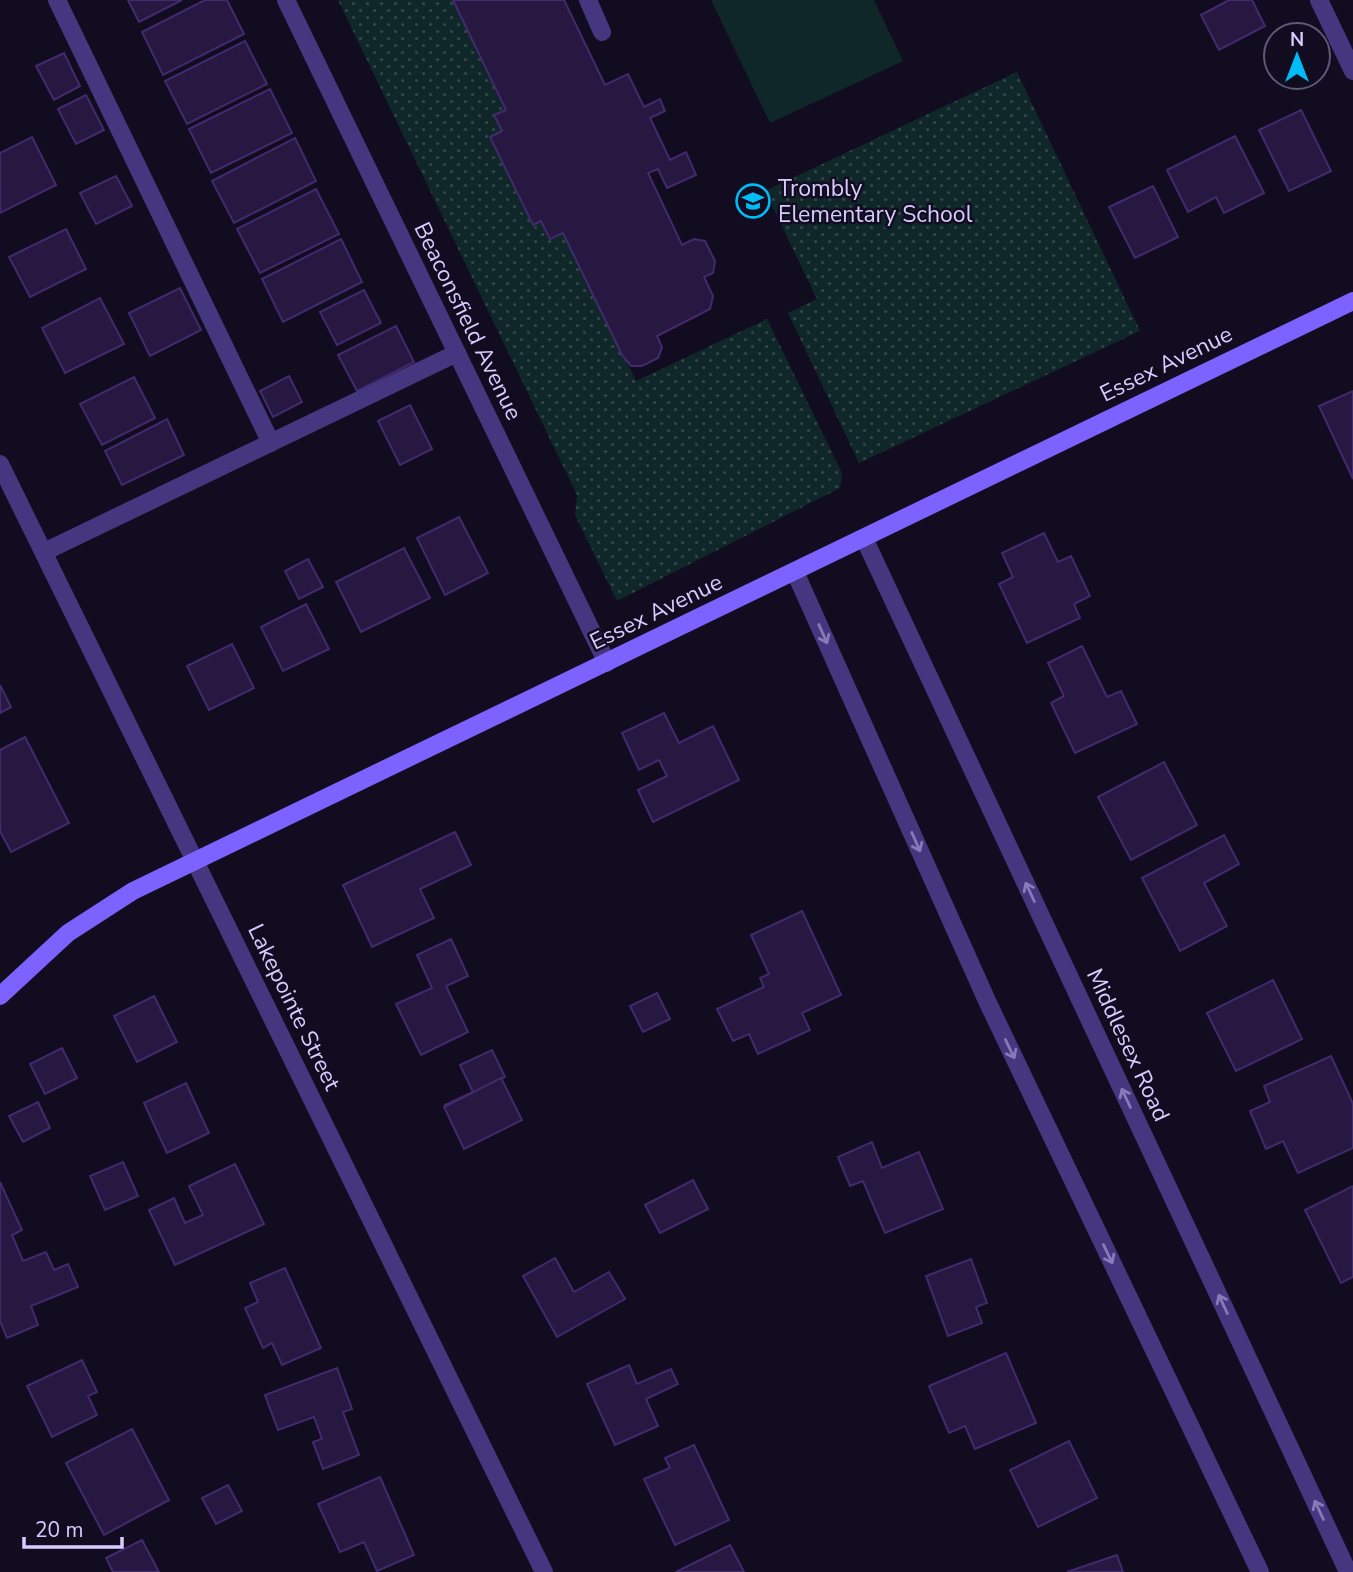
<svg xmlns="http://www.w3.org/2000/svg" width="1353" height="1572" font-family="'Nunito Sans',sans-serif">
  <defs>
    <pattern id="park-dots" width="8" height="8" patternUnits="userSpaceOnUse" patternTransform="scale(1.75)"><rect width="8" height="8" fill="#10272a"/><path d="M2 2h.1M6 6h.1" fill="none" stroke="#32454a" stroke-width="1.8" stroke-linecap="round"/></pattern>
  </defs>
  <rect width="100%" height="100%" fill="#120c20"/>
  <g fill="url(#park-dots)">
    <polygon points="338,0 453,0 506,110 495,115 502,131 490,137 532,225 541,221 550,239 563,233 636,381 767,319 842,473 840,488 617,601 575,515 577,495"/>
    <polygon points="1017,72 1140,331 859,463 788,313 817,299 765,191"/>
  </g>
  <polygon fill="#10272a" points="711,0 874,0 903,61 770,123"/>
  <g fill="#261841" stroke="#412a6d" stroke-width="2">
    <polygon points="128,0 182,0 139,22"/>
    <polygon points="205,0 227,0 244,34 163,75 142,32"/>
    <polygon points="453,0 564,0 605,85 628,74 644,107 660,99 665,111 650,118 670,160 686,152 696,175 667,188 658,169 648,173 682,245 694,239 705,241 715,261 713,273 704,277 713,296 710,309 657,336 662,347 658,358 642,366 631,366 622,355 563,233 550,239 541,221 533,225 490,137 502,131 494,115 506,110"/>
    <polygon points="1229,0 1252,0 1265,26 1219,50 1201,15"/>
    <polygon points="245,41 267,84 187,124 165,81"/>
    <polygon points="64,53 80,86 54,100 36,66"/>
    <polygon points="270,89 292,133 211,173 189,129"/>
    <polygon points="86,95 104,130 76,144 58,109"/>
    <polygon points="1301,110 1331,171 1289,191 1259,130"/>
    <polygon points="1235,136 1264,193 1224,213 1216,197 1188,212 1167,170"/>
    <polygon points="32,137 56,185 0,213 0,153"/>
    <polygon points="295,138 316,181 234,223 212,181"/>
    <polygon points="116,176 132,206 96,224 80,193"/>
    <polygon points="1153,186 1178,237 1135,258 1109,207"/>
    <polygon points="316,189 339,234 260,273 237,229"/>
    <polygon points="66,229 86,269 30,297 9,257"/>
    <polygon points="341,239 362,282 283,322 262,279"/>
    <polygon points="180,288 201,330 150,356 129,313"/>
    <polygon points="364,290 381,323 337,345 320,312"/>
    <polygon points="100,298 124,344 65,373 42,328"/>
    <polygon points="396,326 414,362 357,391 338,355"/>
    <polygon points="289,376 302,402 273,417 260,391"/>
    <polygon points="134,377 155,418 102,445 80,404"/>
    <polygon points="1353,391 1353,479 1319,406"/>
    <polygon points="410,405 432,449 400,465 378,421"/>
    <polygon points="167,419 184,455 122,485 105,451"/>
    <polygon points="459,517 488,573 445,595 417,538"/>
    <polygon points="1044,533 1058,562 1071,556 1090,596 1074,604 1080,618 1027,643 999,584 1013,577 1002,553"/>
    <polygon points="404,548 430,598 361,632 336,582"/>
    <polygon points="308,559 323,587 299,599 285,571"/>
    <polygon points="306,604 329,649 283,671 261,627"/>
    <polygon points="232,644 254,688 209,710 187,666"/>
    <polygon points="1082,646 1107,697 1121,691 1137,724 1075,753 1051,703 1064,696 1048,663"/>
    <polygon points="0,685 11,707 0,713"/>
    <polygon points="664,713 679,743 713,726 739,780 653,822 638,790 667,776 659,760 639,770 622,733"/>
    <polygon points="25,737 69,823 11,852 0,831 0,750"/>
    <polygon points="1164,762 1197,825 1131,860 1098,797"/>
    <polygon points="455,832 471,865 420,889 434,918 372,947 343,885"/>
    <polygon points="1224,835 1239,864 1204,883 1227,926 1180,951 1142,878"/>
    <polygon points="802,911 841,995 802,1013 810,1030 758,1054 749,1034 733,1041 717,1009 764,987 760,978 769,974 751,935"/>
    <polygon points="451,939 468,976 446,986 468,1032 421,1055 396,1004 432,988 417,955"/>
    <polygon points="1273,980 1302,1039 1236,1071 1207,1013"/>
    <polygon points="657,993 670,1019 643,1032 630,1006"/>
    <polygon points="154,996 177,1042 137,1062 114,1016"/>
    <polygon points="62,1048 77,1078 45,1094 30,1064"/>
    <polygon points="492,1050 505,1077 488,1085 508,1126 464,1146 445,1105 473,1092 460,1065"/>
    <polygon points="1331,1056 1353,1104 1353,1148 1298,1173 1283,1141 1266,1149 1250,1111 1270,1102 1264,1086"/>
    <polygon points="501,1078 522,1120 464,1149 444,1107"/>
    <polygon points="186,1083 209,1133 167,1153 144,1103"/>
    <polygon points="38,1102 50,1128 23,1142 9,1116"/>
    <polygon points="872,1142 882,1168 919,1152 943,1209 885,1233 863,1181 850,1186 838,1157"/>
    <polygon points="123,1162 138,1196 105,1210 90,1176"/>
    <polygon points="235,1164 264,1224 175,1265 149,1210 174,1198 185,1223 203,1215 189,1186"/>
    <polygon points="693,1180 708,1209 660,1233 645,1205"/>
    <polygon points="0,1182 22,1230 12,1235 23,1261 46,1252 54,1270 68,1264 78,1287 31,1306 38,1325 7,1338 0,1321"/>
    <polygon points="1353,1186 1353,1277 1341,1283 1305,1210"/>
    <polygon points="555,1258 574,1292 609,1272 625,1299 557,1337 523,1276"/>
    <polygon points="971,1259 987,1303 976,1307 982,1323 948,1336 926,1276"/>
    <polygon points="285,1268 321,1348 282,1365 272,1343 263,1348 245,1308 258,1302 250,1283"/>
    <polygon points="1006,1353 1036,1423 975,1449 965,1426 949,1433 929,1386"/>
    <polygon points="82,1360 97,1392 88,1396 97,1415 52,1437 27,1386"/>
    <polygon points="629,1365 637,1384 671,1369 678,1384 646,1399 658,1426 615,1445 587,1384"/>
    <polygon points="337,1368 352,1409 343,1412 359,1455 323,1469 313,1442 322,1439 314,1417 278,1430 265,1395"/>
    <polygon points="132,1429 169,1500 104,1535 66,1463"/>
    <polygon points="1069,1441 1097,1498 1038,1527 1010,1470"/>
    <polygon points="694,1445 729,1520 675,1545 644,1479 670,1468 665,1458"/>
    <polygon points="380,1477 414,1555 377,1571 364,1542 340,1552 318,1504"/>
    <polygon points="228,1485 242,1511 216,1524 202,1498"/>
    <polygon points="142,1540 159,1572 113,1572 106,1558"/>
    <polygon points="730,1545 744,1572 676,1572"/>
    <polygon points="1117,1555 1123,1572 1067,1572"/>
  </g>
  <g fill="none" stroke-linecap="round" stroke-linejoin="round">
    <g stroke="#44377f" stroke-width="18">
      <polyline points="57,0 271,443"/>
      <polyline points="588,0 602,32"/>
      <polyline points="44,552 457,353"/>
    </g>
    <g stroke="#44377f" stroke-width="18">
      <polyline points="286,0 607,663"/>
      <polyline points="1319,0 1353,71"/>
      <polyline points="0,464 544,1572"/>
      <polyline points="864,538 1348,1572"/>
      <polyline points="795,572 988,1003 1260,1572"/>
    </g>
    <polyline stroke="#7c62ff" stroke-width="18" points="0,996 68,933 133,891 1353,301"/>
  </g>
  <defs><path id="oneway-shaft" d="M-6 0H5M1.5-3L5.5 0L1.5 3" fill="none" stroke-width="1.6" stroke-linecap="round" stroke-linejoin="round" transform="scale(1.75)"/></defs>
  <g stroke="#877ab9">
    <use href="#oneway-shaft" transform="translate(823 634) rotate(66)"/>
    <use href="#oneway-shaft" transform="translate(916 842) rotate(66)"/>
    <use href="#oneway-shaft" transform="translate(1030 892) rotate(-115)"/>
    <use href="#oneway-shaft" transform="translate(1010 1049) rotate(64)"/>
    <use href="#oneway-shaft" transform="translate(1126 1098) rotate(-115)"/>
    <use href="#oneway-shaft" transform="translate(1108 1254) rotate(64)"/>
    <use href="#oneway-shaft" transform="translate(1223 1304) rotate(-115)"/>
    <use href="#oneway-shaft" transform="translate(1319 1510) rotate(-115)"/>
  </g>
  <defs>
    <symbol id="school-ring" viewBox="-11 -11 22 22"><circle r="9.5" fill="#120c20" stroke="#00bcf6" stroke-width="1.5"/><path d="M0-5L7-2L0 1L-7-2ZM-4 1L0 2.5L4 1V4Q0 6-4 4Z" fill="#00bcf6"/></symbol>
  </defs>
  <g fill-rule="evenodd">
    <use href="#school-ring" x="734" y="182" width="38" height="38"/>
  </g>
  <g text-anchor="middle" dominant-baseline="central" stroke-width="5" stroke-linejoin="round" paint-order="stroke">
    <g font-size="23" fill="#d8cbff" stroke="#120c20" text-anchor="start">
      <text x="778" y="188">Trombly<tspan x="778" dy="26">Elementary School</tspan></text>
    </g>
    <g font-size="23" fill="#d8cbff" stroke="#120c20">
      <text transform="translate(468 321) rotate(64)">Beaconsfield Avenue</text>
      <text transform="translate(1166 364) rotate(-26)">Essex Avenue</text>
      <text transform="translate(656 612) rotate(-26)">Essex Avenue</text>
      <text transform="translate(294 1007) rotate(64)">Lakepointe Street</text>
      <text transform="translate(1128 1045) rotate(65)">Middlesex Road</text>
    </g>
  </g>
  <g transform="translate(1297 56)"><circle r="33" fill="#120c20" stroke="#615879" stroke-width="2"/>
  <path d="M0-5L12 26L0 18L-12 26Z" fill="#00bcf6"/>
  <text y="-10" font-size="19" font-weight="bold" text-anchor="middle" fill="#d8cbff">N</text>
  </g>
  <path d="M24 1537v10h98v-10" fill="none" stroke="#d8cbff" stroke-width="3.5"/>
  <text x="35" y="1537" font-size="21" fill="#d8cbff" stroke="#120c20" stroke-width="5" paint-order="stroke">20 m</text>
</svg>
